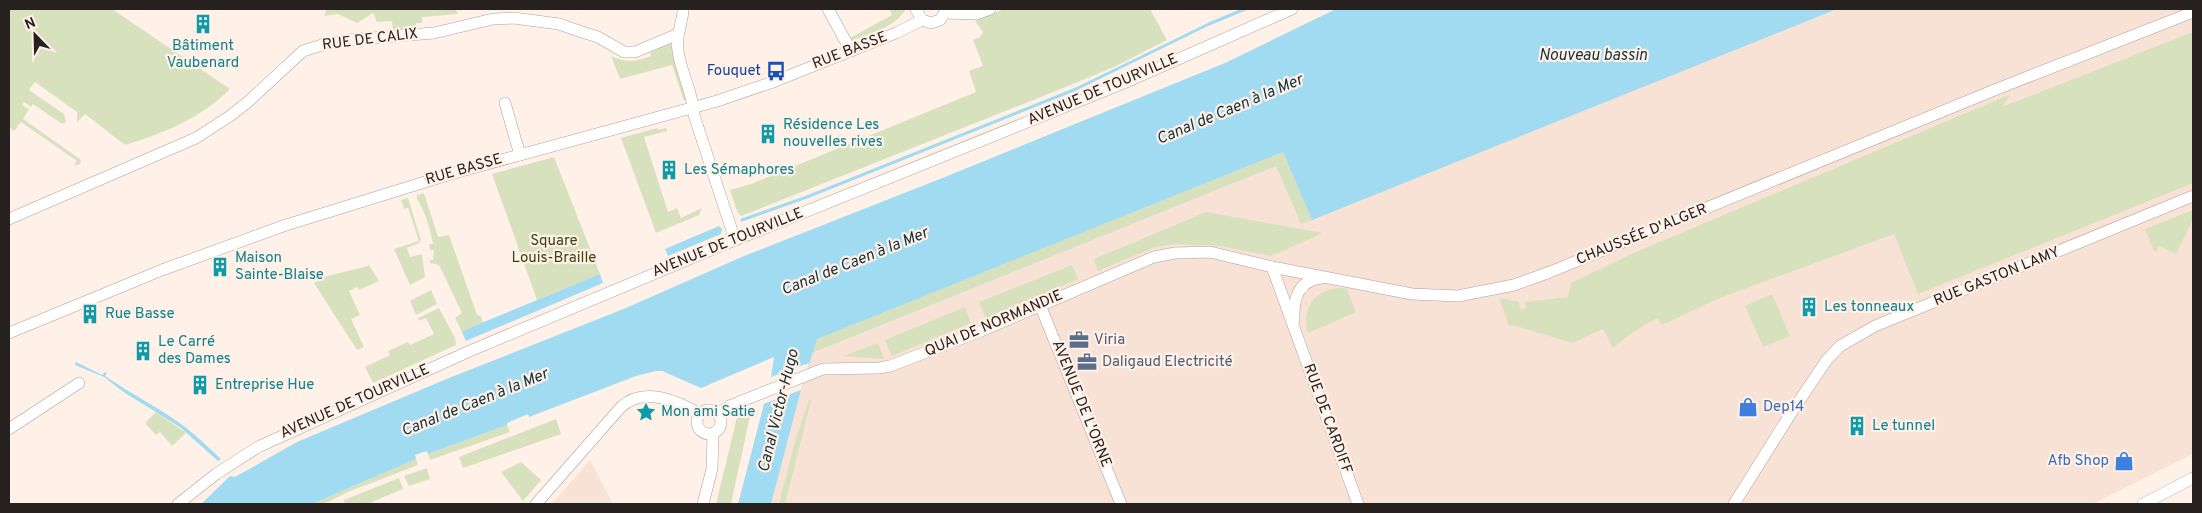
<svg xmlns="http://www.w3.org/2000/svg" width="2202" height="513" font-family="Overpass,sans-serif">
  <rect width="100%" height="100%" fill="#fff1e8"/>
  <g fill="#f7e2d5">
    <polygon points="1580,9 2193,9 2193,454 2093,504 771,504 801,390 816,339 1283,152"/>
    <polygon points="590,460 613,504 552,504"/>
  </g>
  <g fill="#d8e1be">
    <path d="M9,9h103l118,80c-30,30 -66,44 -105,56l-40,-31 -8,8v-10l-42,-30 -6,8 35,24 2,8 -4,2 -29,-20 -2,3 -7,-5 -2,3 7,4 -6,10 58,41 -1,4 -6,2 3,-5 -56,-39 -7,9 -5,-4z"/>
    <polygon points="327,9 455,9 458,14 422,17 422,23 416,23 416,28 393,30 392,21 377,22 373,13 357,23 338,14 324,16"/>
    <path d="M893,9h13c-11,19 -37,24 -57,33l-1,-3 44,-24 -2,-5z"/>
    <polygon points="1004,9 1150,9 1167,40 1114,67 1046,95 741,216 737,211 730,190 751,184 976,92 969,71 983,66 973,40 980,37 983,32 975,21"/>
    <polygon points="2193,32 2193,183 1918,294 1894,234 1717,299 1662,325 1657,318 1630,334 1613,348 1603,329 1572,343 1513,325 1509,326 1499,298 1519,302 1520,309 1526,308 1525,302 1568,297 1571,283 1629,255 2011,94 2002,107"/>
    <path d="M670,42l17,58 -3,1 -12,-36 -52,14 -9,-23c15,7 25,6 40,0l-1,-3z"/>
    <polygon points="657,128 658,130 666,128 667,131 644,137 668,212 677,208 681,218 702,208 699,215 656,233 621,138"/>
    <polygon points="1283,152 1312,220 1301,224 1276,166 812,353 816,339"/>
    <polygon points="554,157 600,274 537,300 492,174"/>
    <path d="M424,193l14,44 11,-2 28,80 4,1 2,6 -21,10 -7,-14 7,-5 -23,-48 -9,-2v-3h3l1,-10h-4l-1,-6h4c-3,-16 -8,-33 -16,-45v-4z"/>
    <polygon points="408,198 421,240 419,243 407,248 410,257 422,254 425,277 410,285 394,249 419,241 408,208 404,209 401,200"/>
    <polygon points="2193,210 2193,219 2176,254 2159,246 2156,252 2154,251 2145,229"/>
    <polygon points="1206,212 1323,233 1271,256 1220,246 1175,244 1155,247 1098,271 1094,259"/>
    <polygon points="368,264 379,281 359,290 357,287 349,291 360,315 351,319 364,347 357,350 314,283 324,277 368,266"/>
    <polygon points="1072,265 1078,279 986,318 979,302"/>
    <path d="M1341,288l6,1 8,21 -1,3 -46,20c-8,-24 8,-45 33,-45z"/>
    <polygon points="431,290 437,304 416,315 410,301"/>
    <polygon points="1772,294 1790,336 1763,347 1745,306"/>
    <polygon points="965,307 971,323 892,356 885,340"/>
    <polygon points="439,308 455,338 456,345 373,383 365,367 390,355 388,351 408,342 410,345 434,334 426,318 419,321 418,318"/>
    <polygon points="878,343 884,359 844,356"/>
    <polygon points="809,400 811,400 785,504 779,504 796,438"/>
    <polygon points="752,407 731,504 716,504 737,417 744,409"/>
    <polygon points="156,412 186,433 172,446 160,432 156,435 145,423"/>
    <polygon points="556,419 561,434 463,468 459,457"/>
    <polygon points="507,425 510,432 430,460 428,454"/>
    <polygon points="416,459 418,465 348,492 324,504 312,504"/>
    <polygon points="521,462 541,480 523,501 501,472"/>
    <polygon points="427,468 430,479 409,486 404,476"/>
    <polygon points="399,478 403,489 367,504 345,504 344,500"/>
  </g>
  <g fill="#a0dbf1">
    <polygon points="1336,9 1837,9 1312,220 1283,152 817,339 801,390 771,504 738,504 771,377 774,357 701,388 662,371 656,371 636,376 529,417 528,414 507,423 507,425 428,454 427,451 415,455 416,459 312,504 201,504 230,476 235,477 297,442 449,378 626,308 744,256 945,177 1225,63"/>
    <polygon points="719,226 722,229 721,234 668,256 665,249"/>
    <polygon points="600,274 603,283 466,341 462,332 474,326"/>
    <path d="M76,362l26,13 3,-3 2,1 -2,3c26,18 55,32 80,51 13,10 24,21 36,32l-3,2 -37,-33 -25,-16 -31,-19 -21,-16 -29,-12z"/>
  </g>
  <polygon fill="#fff1e8" points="809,363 801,390 763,404 771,377"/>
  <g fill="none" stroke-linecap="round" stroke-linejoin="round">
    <polyline stroke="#a0dbf1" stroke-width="3" points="742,220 807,197 1076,89 1209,24 1245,9"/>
    <defs>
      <g id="minor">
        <path d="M683,9c0,14 -8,27 -5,42 3,22 15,41 16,64l41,125"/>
        <polyline points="828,9 851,51"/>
        <polyline points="916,9 922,20 931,23 940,20 947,9"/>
        <polyline points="946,13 976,14 990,9"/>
        <polyline points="505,103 520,155"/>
        <polyline points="9,219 196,138 230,116 249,101 303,51 325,44 347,40 434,33 493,19 514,18 559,24 579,31 598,37 624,52 635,52 678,34"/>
        <polyline points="1272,267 1358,504"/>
        <polyline points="1040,305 1121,504"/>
        <path d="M1294,320c-1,-21 4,-40 29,-42"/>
        <polyline points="9,333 162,270 283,226 454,173 717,101 773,82 896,33 922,20"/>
        <circle cx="709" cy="422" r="12"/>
        <polyline points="718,414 729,406 823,369 879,368 890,366 981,331 1154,257 1175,253 1210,252 1272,267 1412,294 1458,296 1514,285 1550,272 1997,89 2193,12"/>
        <polyline points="9,429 79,383"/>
        <polyline points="178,504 216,474 258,447 472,350 718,247 1124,83 1292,9"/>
        <path d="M536,504l85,-97c23,-21 56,-6 79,7"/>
        <polyline points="703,504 712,469 713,433"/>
        <polyline points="1734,504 1793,410 1826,361 1840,346 1875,326 2193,196"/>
        <polyline points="2143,504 2193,478"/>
      </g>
    </defs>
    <use href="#minor" stroke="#aea19a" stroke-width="12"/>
    <use href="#minor" stroke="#fff" stroke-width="11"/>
  </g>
  <defs>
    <symbol id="building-bare" viewBox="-9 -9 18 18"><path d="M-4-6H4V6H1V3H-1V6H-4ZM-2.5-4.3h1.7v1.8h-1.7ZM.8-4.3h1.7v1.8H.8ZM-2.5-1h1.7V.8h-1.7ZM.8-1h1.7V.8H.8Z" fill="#0f9aa8" stroke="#fff1e8" stroke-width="2.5" paint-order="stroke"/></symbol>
    <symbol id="bus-bare" viewBox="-9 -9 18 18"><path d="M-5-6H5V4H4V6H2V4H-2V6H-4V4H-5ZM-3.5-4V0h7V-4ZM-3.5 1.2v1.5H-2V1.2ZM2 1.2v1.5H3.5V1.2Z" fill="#1a4fb4" stroke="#fff1e8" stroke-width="2.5" paint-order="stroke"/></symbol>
    <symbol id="office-bare" viewBox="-9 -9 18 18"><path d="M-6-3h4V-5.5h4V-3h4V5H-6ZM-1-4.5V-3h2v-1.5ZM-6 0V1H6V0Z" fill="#5c6f8a" stroke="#fff1e8" stroke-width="2.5" paint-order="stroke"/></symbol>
    <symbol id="shop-bare" viewBox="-9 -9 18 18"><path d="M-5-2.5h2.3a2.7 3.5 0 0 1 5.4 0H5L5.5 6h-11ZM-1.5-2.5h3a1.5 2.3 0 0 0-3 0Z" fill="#3f7fe0" stroke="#fff1e8" stroke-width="2.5" paint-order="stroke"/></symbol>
    <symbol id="sight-bare" viewBox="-9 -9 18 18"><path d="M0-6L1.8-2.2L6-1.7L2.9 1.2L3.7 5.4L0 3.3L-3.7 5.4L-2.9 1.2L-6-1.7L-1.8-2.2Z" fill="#0f9aa8" stroke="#fff1e8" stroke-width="2.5" paint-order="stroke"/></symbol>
  </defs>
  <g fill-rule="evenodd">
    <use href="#building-bare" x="189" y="10" width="28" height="28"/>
    <use href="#bus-bare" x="762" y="57" width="28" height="28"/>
    <use href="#building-bare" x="754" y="120" width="28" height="28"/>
    <use href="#building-bare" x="655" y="156" width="28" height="28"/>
    <use href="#building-bare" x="206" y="253" width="28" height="28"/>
    <use href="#building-bare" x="1795" y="293" width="28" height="28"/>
    <use href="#building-bare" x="76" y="300" width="28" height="28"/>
    <use href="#office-bare" x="1065" y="326" width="28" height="28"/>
    <use href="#building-bare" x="129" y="337" width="28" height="28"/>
    <use href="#office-bare" x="1073" y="348" width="28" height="28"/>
    <use href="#building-bare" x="186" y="371" width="28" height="28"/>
    <use href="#shop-bare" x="1734" y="393" width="28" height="28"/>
    <use href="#sight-bare" x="632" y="398" width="28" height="28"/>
    <use href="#building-bare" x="1843" y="412" width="28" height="28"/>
    <use href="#shop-bare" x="2110" y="447" width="28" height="28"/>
  </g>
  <g text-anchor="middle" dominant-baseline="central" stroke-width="4.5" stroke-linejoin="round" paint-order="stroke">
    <g font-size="15" fill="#26211e" stroke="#fff1e8">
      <text transform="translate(370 40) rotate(-7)">RUE DE CALIX</text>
      <text transform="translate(850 51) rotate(-21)">RUE BASSE</text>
      <text transform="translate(1103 90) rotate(-23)">AVENUE DE TOURVILLE</text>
      <text transform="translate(464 170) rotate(-16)">RUE BASSE</text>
      <text transform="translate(1642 235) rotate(-22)">CHAUSSÉE D'ALGER</text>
      <text transform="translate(728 243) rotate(-22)">AVENUE DE TOURVILLE</text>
      <text transform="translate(1997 277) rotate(-22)">RUE GASTON LAMY</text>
      <text transform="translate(994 324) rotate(-23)">QUAI DE NORMANDIE</text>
      <text transform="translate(355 402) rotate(-24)">AVENUE DE TOURVILLE</text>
      <text transform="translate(1081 404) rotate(68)">AVENUE DE L'ORNE</text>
      <text transform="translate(1327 419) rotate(70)">RUE DE CARDIFF</text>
    </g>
    <g font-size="15" fill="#0d838f" stroke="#fff1e8" text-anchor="start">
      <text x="203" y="46" text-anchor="middle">Bâtiment<tspan x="203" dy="17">Vaubenard</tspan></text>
      <text x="783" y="125">Résidence Les<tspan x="783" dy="17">nouvelles rives</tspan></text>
      <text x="684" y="170">Les Sémaphores</text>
      <text x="235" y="258">Maison<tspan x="235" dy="17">Sainte-Blaise</tspan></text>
      <text x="1824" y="307">Les tonneaux</text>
      <text x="105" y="314">Rue Basse</text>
      <text x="158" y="342">Le Carré<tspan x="158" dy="17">des Dames</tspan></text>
      <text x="215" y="385">Entreprise Hue</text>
      <text x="661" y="412">Mon ami Satie</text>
      <text x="1872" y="426">Le tunnel</text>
    </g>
    <g font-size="15" fill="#164399" stroke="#fff1e8" text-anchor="end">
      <text x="761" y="71">Fouquet</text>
    </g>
    <g font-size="15" fill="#3b440c" stroke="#fff1e8">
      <text x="554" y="241">Square<tspan x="554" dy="17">Louis-Braille</tspan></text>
    </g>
    <g font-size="15" fill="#4e5e75" stroke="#fff1e8" text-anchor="start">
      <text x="1094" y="340">Viria</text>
      <text x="1102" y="362">Daligaud Electricité</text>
    </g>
    <g font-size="15" fill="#366cbe" stroke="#fff1e8" text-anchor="start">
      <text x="1763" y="407">Dep14</text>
      <text x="2109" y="461" text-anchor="end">Afb Shop</text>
    </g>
    <g font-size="16" font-style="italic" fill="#15323c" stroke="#fff1e8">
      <text x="1593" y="56">Nouveau bassin</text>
      <text transform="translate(1230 110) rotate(-23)">Canal de Caen à la Mer</text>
      <text transform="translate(855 262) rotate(-22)">Canal de Caen à la Mer</text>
      <text transform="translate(475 403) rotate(-22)">Canal de Caen à la Mer</text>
      <text transform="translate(779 411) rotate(-76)">Canal Victor-Hugo</text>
    </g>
  </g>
  <rect width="2202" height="513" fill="none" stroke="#26211e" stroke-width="20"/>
  <g transform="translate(35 35) rotate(337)" stroke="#fff1e8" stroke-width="4" paint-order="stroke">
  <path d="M0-4L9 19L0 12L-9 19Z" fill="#26211e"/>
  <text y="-8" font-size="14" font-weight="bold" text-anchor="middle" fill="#26211e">N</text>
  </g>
</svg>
